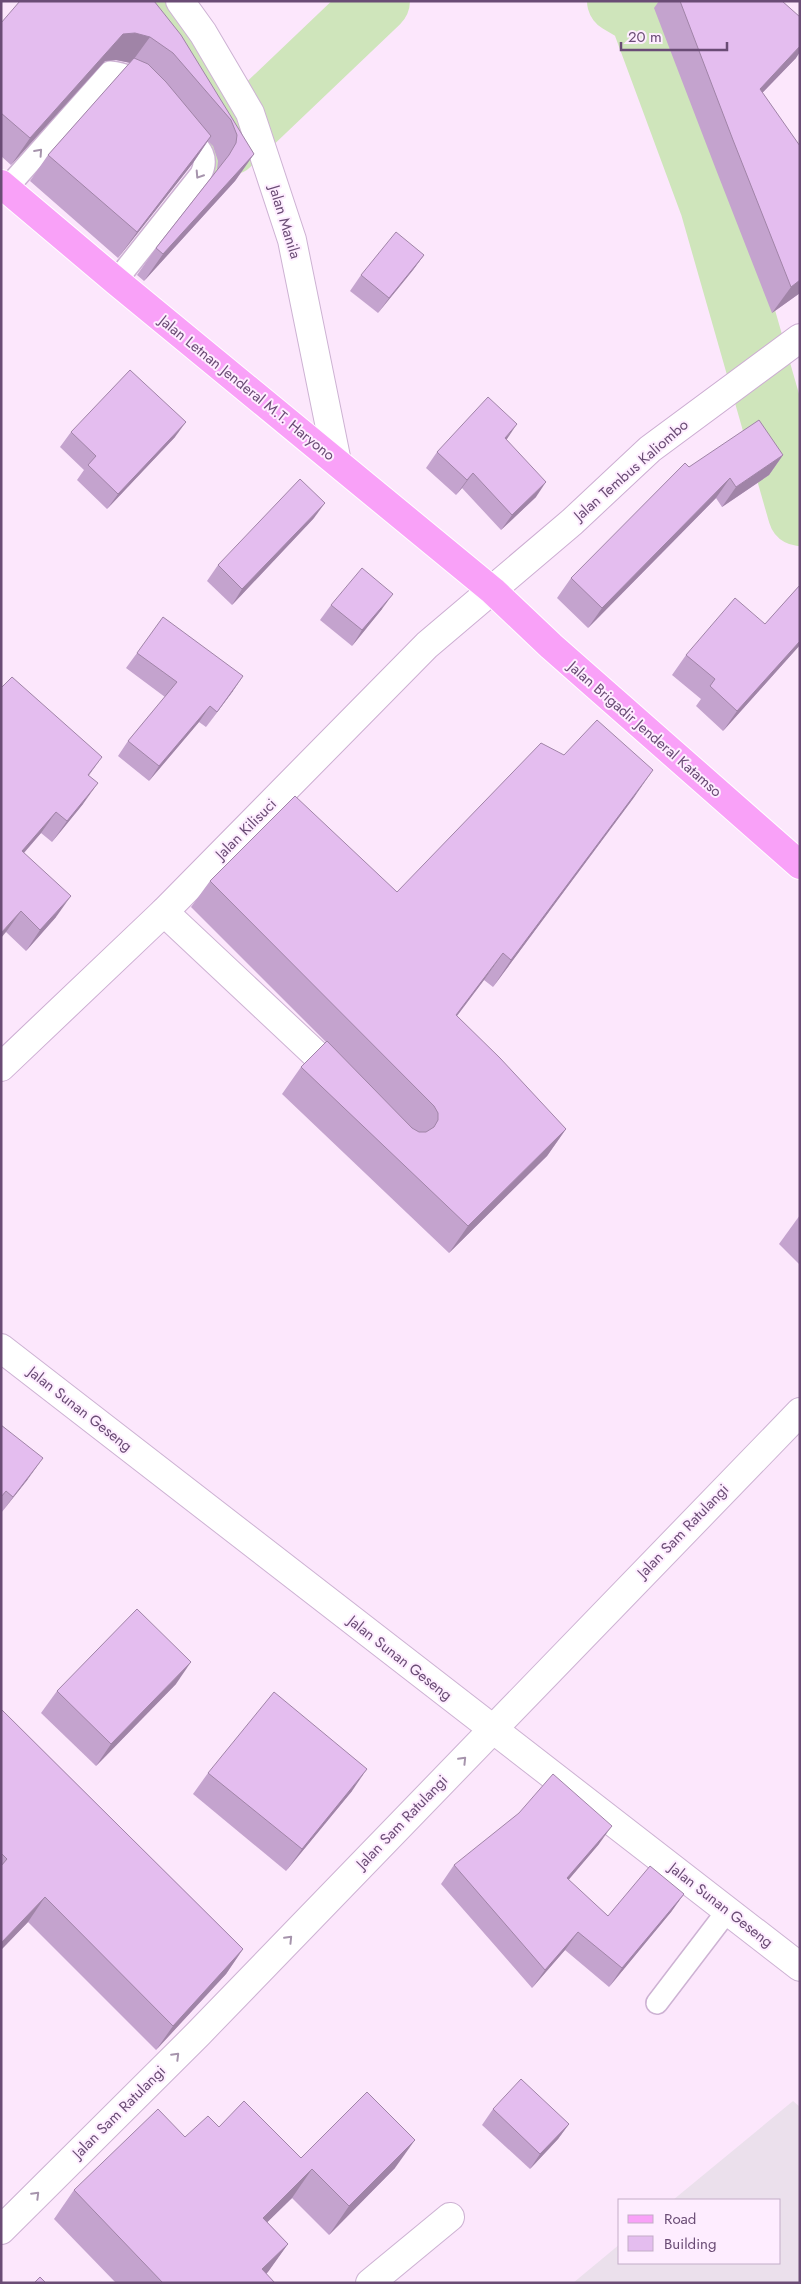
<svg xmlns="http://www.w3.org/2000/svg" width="801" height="2284" font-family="Jost,sans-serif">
  <rect width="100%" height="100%" fill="#fce7fc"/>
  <polygon fill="#ebe0ec" points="793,2101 800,2107 800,2283 573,2283 620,2244 620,2263 780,2263 780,2200 673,2200"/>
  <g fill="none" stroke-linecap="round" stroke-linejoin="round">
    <g stroke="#cfe5bb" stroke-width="64">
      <polyline points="134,1 168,42 228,144 378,1"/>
      <polyline points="619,1 641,14 712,206 800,514"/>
    </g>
    <defs>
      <g id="service">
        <path d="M7,188l103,-116c15,1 22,6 33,16"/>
        <path d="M116,281l85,-107c10,-20 -5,-29 -18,-44"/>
        <polyline points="657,2003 728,1910"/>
      </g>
      <g id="minor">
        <polyline points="180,1 203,33 250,113 256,131 292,240 337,462"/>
        <polyline points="164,912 342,1079"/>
        <polyline points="1,1348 800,1967"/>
        <polyline points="370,2283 450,2217"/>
      </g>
      <polyline id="tertiary" points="1,2230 198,2034 800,1412"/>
      <polyline id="secondary" points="1,1067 164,912 427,645 572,522 650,449 800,338"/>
      <polyline id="primary" points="1,184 116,281 493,591 551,646 800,865"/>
    </defs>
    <use href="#service" stroke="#cdb2d3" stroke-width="24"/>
    <use href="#minor" stroke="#cdb2d3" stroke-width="30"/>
    <use href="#tertiary" stroke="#cdb2d3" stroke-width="30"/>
    <use href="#secondary" stroke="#ccadd2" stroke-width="30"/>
    <use href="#primary" stroke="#fff" stroke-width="30"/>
    <use href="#service" stroke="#fff" stroke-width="21"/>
    <use href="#minor" stroke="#fff" stroke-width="28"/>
    <use href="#tertiary" stroke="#fff" stroke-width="28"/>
    <use href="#secondary" stroke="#fff" stroke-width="28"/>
    <use href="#primary" stroke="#f9a1f8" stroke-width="28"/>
  </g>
  <g fill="#c4a3ce">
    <polygon points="154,1 254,154 235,181 144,281 137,275 156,248 217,170 218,161 213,146 208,141 193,163 118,258 30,181 48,155 130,63 116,60 105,61 11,165 1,156 1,23"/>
    <polygon points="659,1 782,1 796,58 762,93 800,293 772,313 715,167 654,8"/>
    <polygon points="424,255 413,270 378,313 350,291 361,275"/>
    <polygon points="71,432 175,437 107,509 77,480 84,470 60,447"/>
    <polygon points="506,440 536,497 501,530 462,488 456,495 426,468 437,452"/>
    <polygon points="783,455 769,475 722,507 716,498 588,628 557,598 571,578 689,467"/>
    <polygon points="314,518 232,605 207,581 218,565"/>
    <polygon points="800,585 800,645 723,731 696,706 701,699 672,675 686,655 765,624"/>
    <polygon points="331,605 382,609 352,646 320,620"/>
    <polygon points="137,653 233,691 206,727 199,722 149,781 118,756 128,741 165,697 126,668"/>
    <polygon points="1,688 89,776 83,804 52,842 41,833 24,853 56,917 26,951 6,932"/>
    <polygon points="635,796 493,987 484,980 457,1016 566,1129 547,1156 449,1253 282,1094 301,1067 326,1042 191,907 210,881 397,892"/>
    <polygon points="800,1215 800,1265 779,1244"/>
    <polygon points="1,1425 28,1479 1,1513"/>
    <polygon points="176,1684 96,1766 41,1713 57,1691"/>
    <polygon points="1,1709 243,1949 226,1974 156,2050 28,1922 1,1950"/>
    <polygon points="208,1773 352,1791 286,1871 193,1794"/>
    <polygon points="599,1844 568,1880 608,1916 684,1894 671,1912 609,1987 565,1950 532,1988 441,1884 454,1865"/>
    <polygon points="493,2109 569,2124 558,2139 530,2169 482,2125"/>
    <polygon points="219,2127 301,2158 395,2168 329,2235 292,2198 267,2222 288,2244 266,2274 275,2283 116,2283 54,2219 74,2190 185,2137"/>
  </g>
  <g fill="#a084a7">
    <polygon points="135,33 150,37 131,63 116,60 105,61 11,165 30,138 123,34"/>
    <polygon points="800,46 800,52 796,58 741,115 760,89"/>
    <polygon points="211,136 193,163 118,258 137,232"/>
    <polygon points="254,154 235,181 144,281 163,254"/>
    <polygon points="424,255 413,270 378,313 389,298"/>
    <polygon points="800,280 800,293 772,313 791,287"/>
    <polygon points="186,422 175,437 107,509 118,494"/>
    <polygon points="517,424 507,439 494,453 505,438"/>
    <polygon points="783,455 769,475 722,507 736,487"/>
    <polygon points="473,473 462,488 456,495 467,480"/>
    <polygon points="730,478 716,498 588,628 602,608"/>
    <polygon points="546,482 536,497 501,530 512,515"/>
    <polygon points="325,503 314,518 232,605 242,589"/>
    <polygon points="393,594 382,609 352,646 362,630"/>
    <polygon points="800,641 800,645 723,731 737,711"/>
    <polygon points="243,676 233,691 206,727 217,712"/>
    <polygon points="210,706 199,722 149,781 159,766"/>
    <polygon points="102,757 87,778 88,775"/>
    <polygon points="653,770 635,796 493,987 511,960"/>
    <polygon points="98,783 83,804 52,842 67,821"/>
    <polygon points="56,812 41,833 7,872 22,851"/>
    <polygon points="71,896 56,917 26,951 40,930"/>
    <polygon points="21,911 6,932 1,938 1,933"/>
    <polygon points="503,953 484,980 437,1042 456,1015"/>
    <polygon points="566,1129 547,1156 449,1253 468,1226"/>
    <polygon points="43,1458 28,1479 1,1513 13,1497"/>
    <polygon points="191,1662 176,1684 96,1766 111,1744"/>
    <polygon points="367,1769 352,1791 286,1871 302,1849"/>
    <polygon points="612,1826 599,1844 554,1897 567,1878"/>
    <polygon points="684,1894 671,1912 609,1987 622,1968"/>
    <polygon points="45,1897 28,1922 1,1950 1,1943"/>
    <polygon points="578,1932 565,1950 532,1988 545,1970"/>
    <polygon points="243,1949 226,1974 156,2050 173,2026"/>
    <polygon points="569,2124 558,2139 530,2169 540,2154"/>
    <polygon points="415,2140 395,2168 329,2235 349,2206"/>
    <polygon points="312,2169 292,2198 243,2246 263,2218"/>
    <polygon points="288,2244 268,2272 257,2283 262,2269"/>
  </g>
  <g fill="#e4bdef" stroke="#a084a7">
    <polygon points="20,1 154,1 181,35 254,154 163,254 156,248 229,155 236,143 237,135 231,120 173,53 150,37 135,33 123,34 30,138 1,113 1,23"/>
    <polygon points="680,1 782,1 800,17 800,46 760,89 800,146 800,280 791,287 733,140"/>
    <polygon points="134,58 148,64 166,82 211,136 137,232 48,155"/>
    <polygon points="396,232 424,255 389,298 361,275"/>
    <polygon points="130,370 186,422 118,494 88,465 96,456 71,432"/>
    <polygon points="488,397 517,424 505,438 546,482 512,515 473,473 467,480 437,452"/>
    <polygon points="759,420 783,455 736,487 730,478 602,608 571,578 685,463 689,467"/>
    <polygon points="300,479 325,503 242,589 218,565"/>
    <polygon points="362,568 393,594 362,630 331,605"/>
    <polygon points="800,585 800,641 737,711 710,686 715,679 686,655 735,598 765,624"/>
    <polygon points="163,617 243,676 217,712 210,706 159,766 128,741 177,682 137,653"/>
    <polygon points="12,677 102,757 88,775 98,783 67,821 56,812 22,851 71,896 40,930 21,911 1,933 1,688"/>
    <polygon points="597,720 653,770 511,960 503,953 456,1015 500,1058 566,1129 468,1226 301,1067 327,1041 412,1128 419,1132 426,1132 434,1127 438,1120 438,1113 434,1106 210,881 295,796 397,892 541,743 564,755"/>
    <polygon points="1,1425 43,1458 13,1497 6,1491 1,1497"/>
    <polygon points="137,1609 191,1662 111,1744 57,1691"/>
    <polygon points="274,1692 367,1769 302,1849 208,1773"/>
    <polygon points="1,1709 243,1949 173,2026 45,1897 1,1943 1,1866 7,1859 1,1853"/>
    <polygon points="553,1774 612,1826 567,1878 608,1916 650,1866 684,1894 622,1968 578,1932 545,1970 454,1865 519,1813"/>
    <polygon points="521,2079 569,2124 540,2154 493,2109"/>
    <polygon points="367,2092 415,2140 349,2206 312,2169 263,2218 288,2244 262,2269 275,2283 163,2283 74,2190 158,2109 185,2137 208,2116 219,2127 244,2101 301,2158"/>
    <polygon points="40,2277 46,2283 34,2283"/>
  </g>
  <defs><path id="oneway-chevron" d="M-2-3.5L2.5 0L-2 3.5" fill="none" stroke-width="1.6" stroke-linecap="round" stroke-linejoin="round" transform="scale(1.25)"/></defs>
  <g stroke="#a694ac">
    <use href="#oneway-chevron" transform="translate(39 152) rotate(-48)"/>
    <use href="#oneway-chevron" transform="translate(199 175) rotate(123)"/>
    <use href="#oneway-chevron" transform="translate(463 1760) rotate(-46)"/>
    <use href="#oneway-chevron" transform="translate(289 1939) rotate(-46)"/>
    <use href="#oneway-chevron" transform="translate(176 2056) rotate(-45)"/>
    <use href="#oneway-chevron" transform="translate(36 2195) rotate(-45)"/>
  </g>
  <g text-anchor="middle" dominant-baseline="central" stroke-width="4" stroke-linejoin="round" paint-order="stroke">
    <g font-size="15" fill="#6a4c75" stroke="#feedff">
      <text transform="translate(285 222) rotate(73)">Jalan Manila</text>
      <text transform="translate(247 388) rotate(39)">Jalan Letnan Jenderal M.T. Haryono</text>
      <text transform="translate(631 470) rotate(-41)">Jalan Tembus Kaliombo</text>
      <text transform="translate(645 729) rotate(41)">Jalan Brigadir Jenderal Katamso</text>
      <text transform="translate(246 829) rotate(-45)">Jalan Kilisuci</text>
      <text transform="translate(80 1409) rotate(38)">Jalan Sunan Geseng</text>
      <text transform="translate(683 1531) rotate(-46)">Jalan Sam Ratulangi</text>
      <text transform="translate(400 1658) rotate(38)">Jalan Sunan Geseng</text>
      <text transform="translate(402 1822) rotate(-46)">Jalan Sam Ratulangi</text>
      <text transform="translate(721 1905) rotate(38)">Jalan Sunan Geseng</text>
      <text transform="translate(119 2112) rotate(-45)">Jalan Sam Ratulangi</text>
    </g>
  </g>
  <rect width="801" height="2284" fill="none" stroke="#6a4c75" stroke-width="5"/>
  <rect x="618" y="2199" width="162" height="65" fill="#feedff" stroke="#c3adc8"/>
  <rect x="628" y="2215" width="25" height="8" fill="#f9a1f8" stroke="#c3adc8"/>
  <text x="664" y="2224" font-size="15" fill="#6a4c75">Road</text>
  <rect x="628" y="2236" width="25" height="15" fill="#e4bdef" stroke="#c3adc8"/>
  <text x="664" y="2249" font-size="15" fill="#6a4c75">Building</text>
  <path d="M621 42v8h106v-8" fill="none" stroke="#6a4c75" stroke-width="2.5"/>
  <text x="628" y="42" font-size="15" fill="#6a4c75" stroke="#feedff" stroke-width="4" paint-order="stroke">20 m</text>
</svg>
